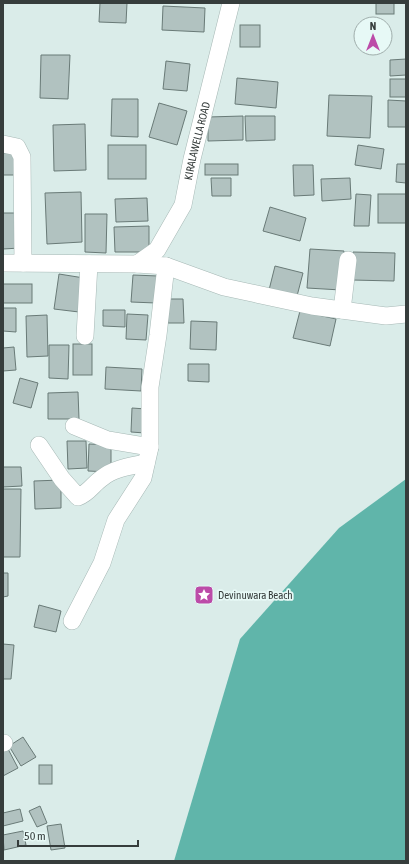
<svg xmlns="http://www.w3.org/2000/svg" width="409" height="864" font-family="'Asap Condensed',sans-serif">
  <rect width="100%" height="100%" fill="#daece9"/>
  <polygon fill="#60b5aa" points="406,479 406,861 174,861 240,639 339,528"/>
  <g fill="#b1c2c0" stroke="#697a77">
    <polygon points="100,3 127,3 126,23 99,22"/>
    <rect x="376" y="3" width="18" height="11"/>
    <polygon points="163,6 205,8 204,32 162,30"/>
    <rect x="240" y="25" width="20" height="22"/>
    <polygon points="41,55 70,55 68,99 40,98"/>
    <polygon points="406,59 406,75 390,76 390,60"/>
    <polygon points="166,61 190,64 187,91 163,89"/>
    <polygon points="237,78 278,82 276,108 235,104"/>
    <rect x="390" y="79" width="16" height="18"/>
    <polygon points="329,95 372,96 370,138 327,136"/>
    <polygon points="112,99 138,99 138,137 111,136"/>
    <polygon points="388,100 406,101 406,127 388,127"/>
    <polygon points="159,103 187,111 177,145 149,137"/>
    <polygon points="243,116 243,140 208,141 208,117"/>
    <polygon points="245,116 275,116 275,140 246,141"/>
    <polygon points="85,124 86,170 54,171 53,125"/>
    <rect x="108" y="145" width="38" height="34"/>
    <polygon points="358,145 384,149 381,169 355,165"/>
    <polygon points="15,152 16,175 3,175 3,153"/>
    <rect x="205" y="164" width="33" height="11"/>
    <polygon points="397,164 406,164 406,183 396,182"/>
    <polygon points="293,165 313,165 314,195 294,196"/>
    <polygon points="211,178 231,178 231,196 212,196"/>
    <polygon points="350,178 351,199 322,201 321,179"/>
    <polygon points="81,192 82,242 47,244 45,193"/>
    <polygon points="356,194 371,195 369,226 354,226"/>
    <rect x="378" y="194" width="28" height="29"/>
    <polygon points="147,198 148,221 116,222 115,199"/>
    <polygon points="270,207 306,218 300,241 263,231"/>
    <polygon points="3,213 18,213 20,248 3,249"/>
    <polygon points="85,214 107,214 106,253 85,252"/>
    <polygon points="149,226 149,252 115,252 114,227"/>
    <polygon points="310,249 344,251 341,290 307,288"/>
    <polygon points="353,252 395,253 394,281 352,280"/>
    <polygon points="275,266 303,273 297,296 269,290"/>
    <polygon points="59,274 84,278 79,312 54,309"/>
    <polygon points="133,275 158,276 156,303 131,302"/>
    <rect x="3" y="284" width="29" height="19"/>
    <polygon points="167,299 183,299 184,323 168,323"/>
    <polygon points="3,308 16,308 16,332 3,331"/>
    <polygon points="103,310 125,310 125,327 103,326"/>
    <polygon points="300,311 336,319 330,346 293,338"/>
    <polygon points="127,314 148,315 146,340 126,339"/>
    <polygon points="47,315 48,356 27,357 26,316"/>
    <polygon points="191,321 217,322 216,350 190,349"/>
    <rect x="73" y="344" width="19" height="31"/>
    <polygon points="49,345 69,345 68,379 49,378"/>
    <polygon points="14,347 16,370 3,371 3,348"/>
    <polygon points="188,364 209,364 209,382 188,381"/>
    <polygon points="106,367 142,369 141,391 105,389"/>
    <polygon points="20,378 38,383 31,408 13,403"/>
    <polygon points="78,392 79,419 48,419 48,393"/>
    <polygon points="132,408 146,409 145,433 131,432"/>
    <polygon points="67,441 86,441 87,468 68,469"/>
    <polygon points="89,444 111,445 111,472 88,471"/>
    <polygon points="3,467 21,467 22,486 3,487"/>
    <polygon points="61,480 61,508 35,509 34,481"/>
    <polygon points="3,489 21,489 20,557 3,557"/>
    <polygon points="3,573 8,573 8,596 3,597"/>
    <polygon points="39,605 61,611 56,632 34,627"/>
    <polygon points="3,644 14,645 11,679 3,679"/>
    <polygon points="23,737 36,757 21,766 9,746"/>
    <polygon points="7,747 18,768 3,776 3,749"/>
    <rect x="39" y="765" width="13" height="19"/>
    <polygon points="40,806 47,823 37,827 29,811"/>
    <polygon points="20,809 23,821 3,826 3,813"/>
    <polygon points="61,824 65,848 51,850 47,826"/>
    <polygon points="23,831 26,845 4,850 3,835"/>
  </g>
  <g fill="none" stroke-linecap="round" stroke-linejoin="round">
    <defs>
      <g id="street">
        <polyline points="3,144 17,147 22,157 23,263"/>
        <polyline points="3,263 137,264 166,266 224,287 312,306 386,316 406,314"/>
        <path id="s1" d="M137,264l20,-14 26,-45 9,-46 39,-156"/>
        <polyline points="342,310 348,260"/>
        <polyline points="85,336 89,264"/>
        <polyline points="74,426 108,440 150,447"/>
        <path d="M39,445l23,34 16,18c11,-4 15,-13 24,-19 12,-10 30,-12 44,-15"/>
        <polyline points="72,621 102,563 116,520 143,478 150,447 150,387 158,335 166,266"/>
        <polyline points="3,743 4,743"/>
      </g>
    </defs>
    <use href="#street" stroke="#a6b8b5" stroke-width="18"/>
    <use href="#street" stroke="#fff" stroke-width="17"/>
  </g>
  <defs>
    <symbol id="sight-square" viewBox="-11 -11 22 22"><rect x="-9" y="-9" width="18" height="18" rx="4" fill="#bc4ba8" stroke="#e7f9f6"/><path d="M0-6L1.8-2.2L6-1.7L2.9 1.2L3.7 5.4L0 3.3L-3.7 5.4L-2.9 1.2L-6-1.7L-1.8-2.2Z" fill="#fff"/></symbol>
  </defs>
  <g fill-rule="evenodd">
    <use href="#sight-square" x="193" y="584" width="22" height="22"/>
  </g>
  <g text-anchor="middle" dominant-baseline="central" stroke-width="3.5" stroke-linejoin="round" paint-order="stroke">
    <g font-size="11" fill="#363d3c" stroke="#e7f9f6">
      <text stroke="none"><textPath href="#s1" startOffset="142">KIRALAWELLA ROAD</textPath></text>
    </g>
    <g font-size="11" fill="#363d3c" stroke="#e7f9f6" text-anchor="start">
      <text x="218" y="595">Devinuwara Beach</text>
    </g>
  </g>
  <rect width="409" height="864" fill="none" stroke="#363d3c" stroke-width="8"/>
  <g transform="translate(373 36)"><circle r="19" fill="#e7f9f6" stroke="#a0aeac"/>
  <path d="M0-3L7 15L0 10L-7 15Z" fill="#bc4ba8"/>
  <text y="-6" font-size="11" font-weight="bold" text-anchor="middle" fill="#363d3c">N</text>
  </g>
  <path d="M18 840v6h120v-6" fill="none" stroke="#363d3c" stroke-width="2"/>
  <text x="24" y="840" font-size="12" fill="#363d3c" stroke="#e7f9f6" stroke-width="3" paint-order="stroke">50 m</text>
</svg>
